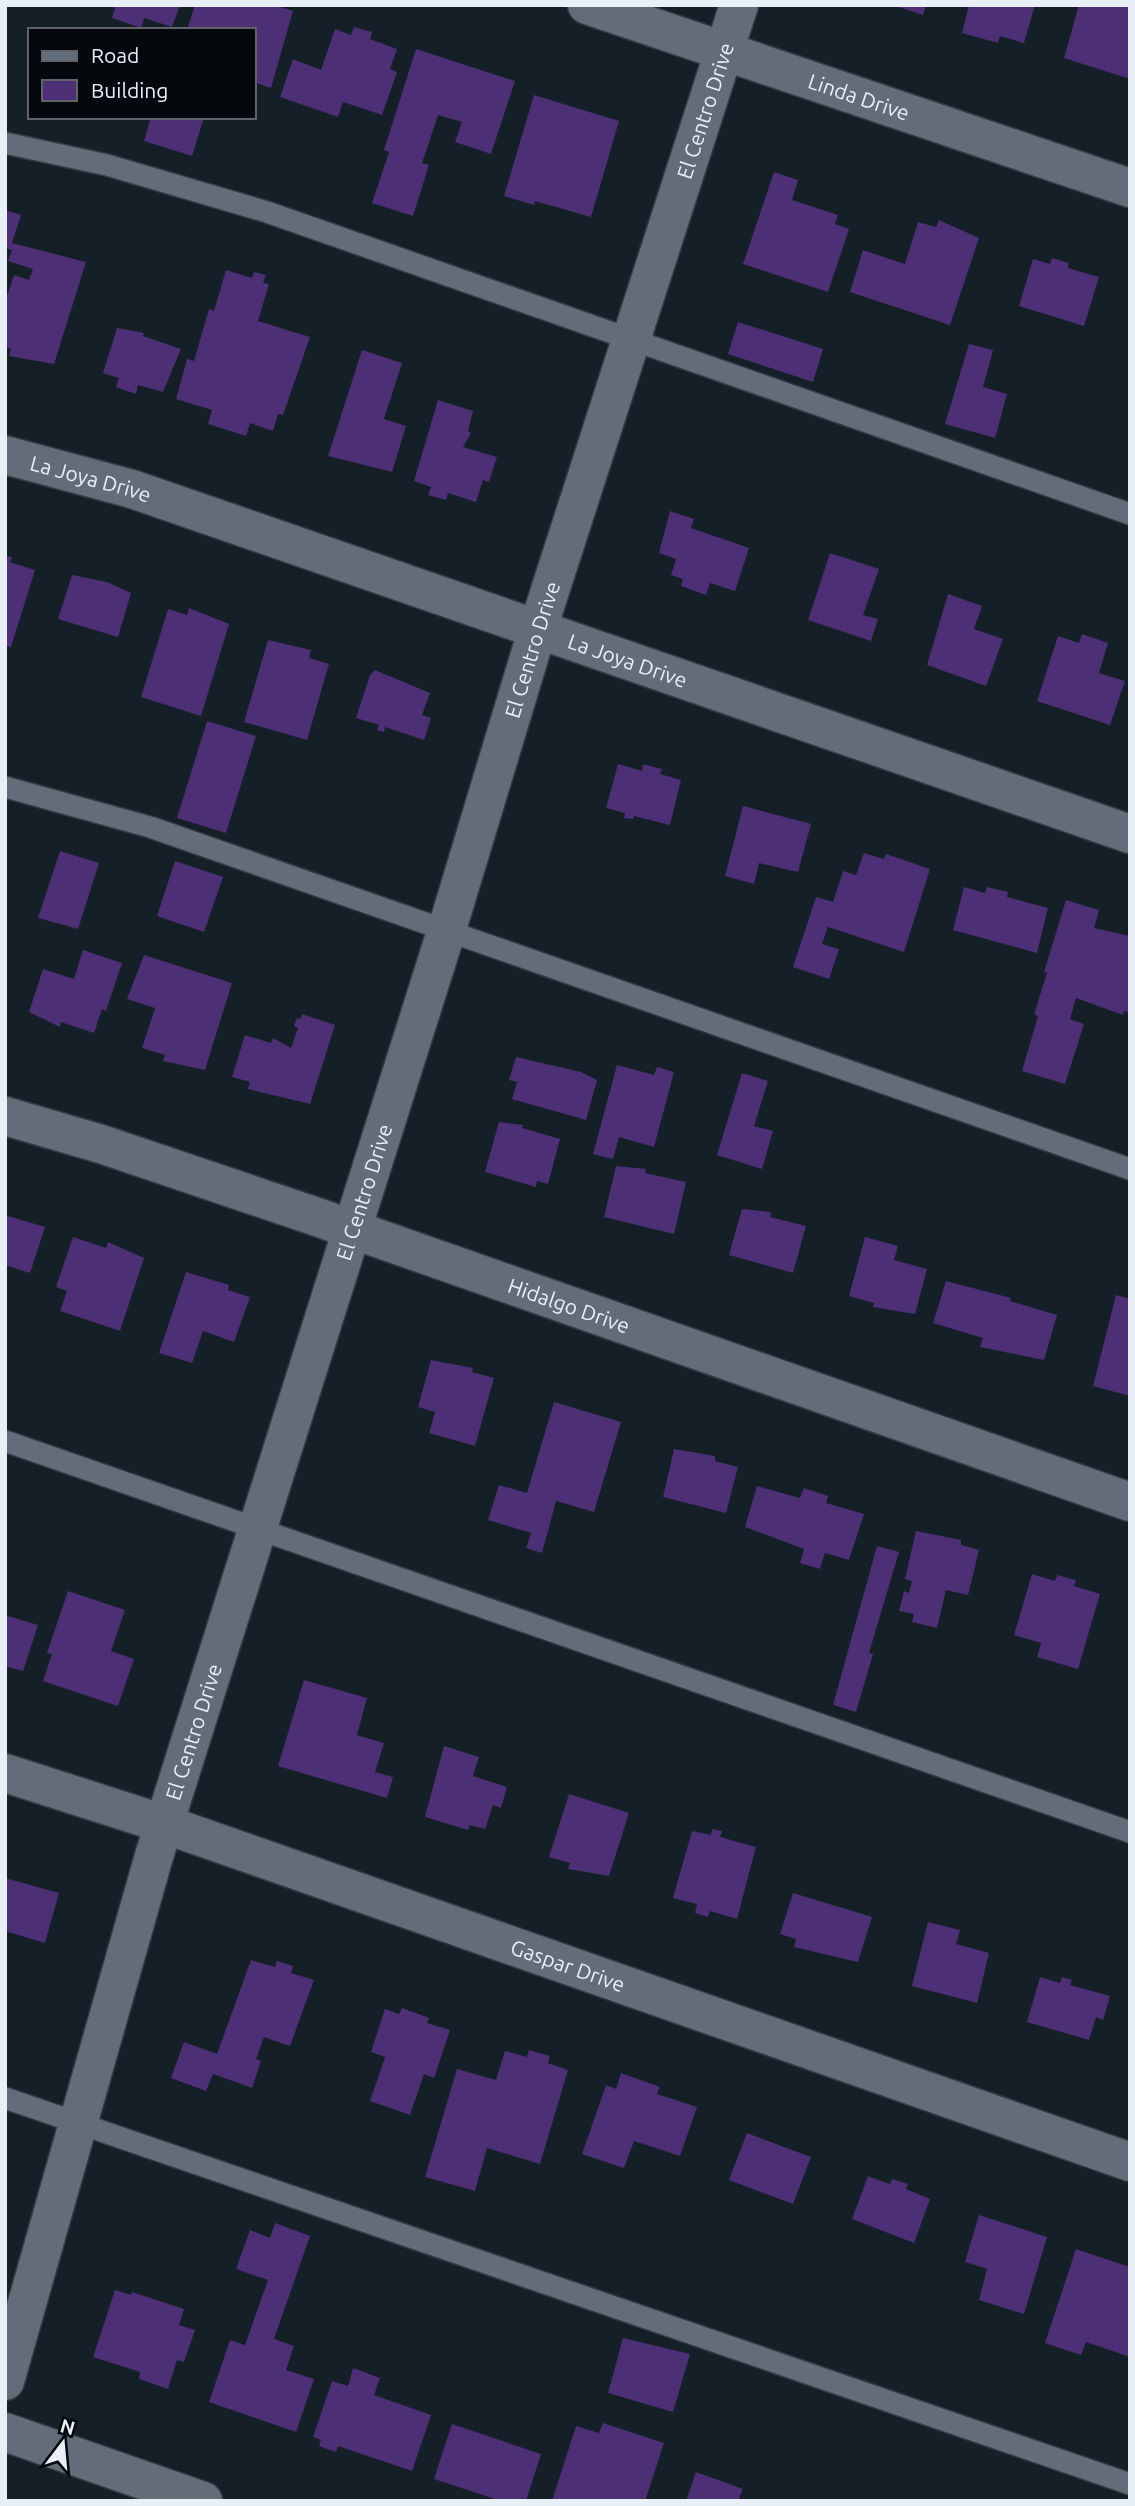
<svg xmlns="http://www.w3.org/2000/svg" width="1135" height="2506" font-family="Ubuntu,sans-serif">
  <rect width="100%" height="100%" fill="#151f28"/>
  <g fill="#4c2f75">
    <polygon points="107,5 180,5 172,27 144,18 141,28 112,18 115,8"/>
    <polygon points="195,5 274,5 293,11 271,88 254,82 254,30 187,30"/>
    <polygon points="893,5 926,5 923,15"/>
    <polygon points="969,5 1035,5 1024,43 1000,36 998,43 962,33"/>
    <polygon points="1079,5 1130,5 1130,79 1064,58"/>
    <polygon points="354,27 372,32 370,39 397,49 390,69 397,72 382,115 343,102 338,117 280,97 293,59 321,70 335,29 351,35"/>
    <polygon points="416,49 515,81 491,154 455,142 462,122 438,115 422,163 429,165 413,216 372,203 389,152 384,150"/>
    <polygon points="534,95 619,121 591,217 535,201 534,205 504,196"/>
    <polygon points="151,117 204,117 192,156 144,141"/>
    <polygon points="774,172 798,180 792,200 838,215 835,224 849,229 828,292 743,264"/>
    <polygon points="5,210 21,215 12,243 86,262 54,364 9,356 11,349 5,347 5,302 14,275 29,280 33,269 8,261 12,250 5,248"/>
    <polygon points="939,220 979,238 950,325 850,292 863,250 905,264 918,222 936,227"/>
    <polygon points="1052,258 1069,263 1068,268 1099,277 1084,326 1019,306 1033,259 1050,264"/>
    <polygon points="226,270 252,278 254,272 266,275 263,283 269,284 258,321 310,337 283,415 278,414 273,431 250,423 246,436 208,424 212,410 176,399 187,359 194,361 209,309 214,311"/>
    <polygon points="738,322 823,349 813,382 728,354"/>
    <polygon points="117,328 144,333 143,336 181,349 163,392 138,385 136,394 116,387 119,378 103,373"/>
    <polygon points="969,344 993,350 983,387 1007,394 995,438 945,424"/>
    <polygon points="362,350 402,363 384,419 406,426 392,472 328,456"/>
    <polygon points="438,400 473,411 468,431 471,433 463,447 497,457 489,482 483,480 476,502 448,493 446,500 428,495 431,487 414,481"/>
    <polygon points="670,511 694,519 691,528 749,548 735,591 710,583 706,595 681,586 683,579 671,575 676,559 659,553"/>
    <polygon points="830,553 879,569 863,615 878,619 871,641 808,620"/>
    <polygon points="5,556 12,557 10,562 35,570 11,647 5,646"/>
    <polygon points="72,575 107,582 131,593 118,637 58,619"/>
    <polygon points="948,594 982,606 974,629 1003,639 986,686 927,665"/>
    <polygon points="189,608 229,624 201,716 141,697 168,609 187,615"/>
    <polygon points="1082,634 1108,643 1099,673 1125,681 1110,725 1037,701 1058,636 1079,643"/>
    <polygon points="268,640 311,650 309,658 329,664 307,740 244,722"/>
    <polygon points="375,670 430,693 422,715 431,718 424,740 385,727 384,732 377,730 379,725 356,718 370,675"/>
    <polygon points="207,721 256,736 226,833 177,818"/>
    <polygon points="618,764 642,771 643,764 662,769 660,774 681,780 670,825 634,816 633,819 624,818 625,813 606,808"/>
    <polygon points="743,806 811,824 798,872 759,863 754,884 725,876"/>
    <polygon points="60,851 99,863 78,929 38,918"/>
    <polygon points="864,853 884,859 886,854 930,869 904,952 828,927 822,944 839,949 829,979 793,967 816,897 833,902 843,871 856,875"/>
    <polygon points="175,861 223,877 204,932 157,916"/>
    <polygon points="964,887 985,893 987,887 1008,892 1007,897 1048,908 1037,953 953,930"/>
    <polygon points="1066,900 1099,910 1094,928 1130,936 1130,1013 1124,1011 1123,1015 1076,998 1070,1019 1084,1024 1065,1084 1022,1071 1038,1016 1034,1014 1047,973 1044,972"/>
    <polygon points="83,950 122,963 106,1011 102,1009 94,1033 61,1022 60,1027 29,1012 43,969 74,979"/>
    <polygon points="144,955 232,983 205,1070 163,1061 165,1055 142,1048 155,1008 127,999"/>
    <polygon points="302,1014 335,1025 310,1104 248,1089 250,1082 232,1077 245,1035 271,1043 273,1038 291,1048 298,1028 294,1026 297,1018 301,1019"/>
    <polygon points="516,1057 581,1072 597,1080 586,1120 512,1099 517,1082 509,1080"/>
    <polygon points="617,1065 654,1075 657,1067 674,1072 654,1147 619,1137 613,1159 593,1154"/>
    <polygon points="742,1073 768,1081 754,1126 773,1131 762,1169 717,1155"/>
    <polygon points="499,1122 523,1125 522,1128 560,1139 548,1184 537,1181 536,1187 485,1172"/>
    <polygon points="616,1166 646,1169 645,1173 686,1182 674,1234 604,1217"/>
    <polygon points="742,1209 771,1212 770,1217 806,1226 793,1273 729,1255"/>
    <polygon points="5,1215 45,1227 30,1273 5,1265"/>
    <polygon points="73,1237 106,1248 108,1242 144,1258 120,1331 60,1311 67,1291 56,1287"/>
    <polygon points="865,1237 898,1246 894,1260 927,1269 915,1314 873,1307 874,1303 849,1296"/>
    <polygon points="186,1272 229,1285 228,1290 250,1297 234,1342 203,1331 192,1363 159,1353"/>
    <polygon points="946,1281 1011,1298 1010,1301 1057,1315 1044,1360 980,1347 983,1338 933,1323"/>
    <polygon points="1116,1295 1130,1299 1130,1396 1093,1386"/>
    <polygon points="431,1360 473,1368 472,1372 494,1378 475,1446 429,1433 435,1412 418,1407"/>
    <polygon points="554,1402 621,1422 594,1512 556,1501 542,1553 526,1548 531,1533 488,1520 499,1485 527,1493"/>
    <polygon points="674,1449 715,1456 715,1461 738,1467 726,1513 663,1497"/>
    <polygon points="757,1486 800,1498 804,1488 828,1496 826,1503 864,1514 849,1560 825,1553 820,1569 800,1563 804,1549 745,1527"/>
    <polygon points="916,1531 961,1540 961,1545 979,1550 968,1595 946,1590 937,1628 912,1622 914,1614 899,1611 904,1591 909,1593 912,1581 905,1579"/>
    <polygon points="877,1546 899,1552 869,1653 873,1654 856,1712 833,1705"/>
    <polygon points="1032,1574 1055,1581 1057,1575 1076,1580 1074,1586 1100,1594 1078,1669 1037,1657 1041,1643 1014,1635"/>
    <polygon points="68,1591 125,1610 111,1651 134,1659 118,1706 43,1681 52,1654 47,1653"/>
    <polygon points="5,1615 38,1625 23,1671 5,1666"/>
    <polygon points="304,1680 367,1698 357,1735 384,1743 375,1772 393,1777 387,1798 278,1766"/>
    <polygon points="444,1746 479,1757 473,1776 507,1787 501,1808 493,1805 485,1829 470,1825 468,1830 425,1817"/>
    <polygon points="569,1794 629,1813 609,1876 568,1869 570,1863 549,1857"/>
    <polygon points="712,1829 722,1831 720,1837 756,1847 737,1919 710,1911 708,1917 695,1913 697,1904 673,1898 692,1831 711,1835"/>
    <polygon points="5,1878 59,1893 45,1943 5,1931"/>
    <polygon points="793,1893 872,1917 858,1962 794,1947 796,1939 780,1934"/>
    <polygon points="928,1922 960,1930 956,1944 989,1953 977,2003 912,1986"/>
    <polygon points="251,1960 275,1967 277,1961 293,1966 291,1973 314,1980 290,2046 264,2037 256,2059 261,2061 252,2088 213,2074 206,2091 171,2078 184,2042 217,2054"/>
    <polygon points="1040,1977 1060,1983 1062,1977 1072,1980 1070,1985 1110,1996 1103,2020 1096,2017 1089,2040 1027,2022"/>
    <polygon points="402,2008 429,2018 427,2023 450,2030 434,2078 424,2074 410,2115 370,2101 385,2057 371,2052 385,2009 399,2014"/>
    <polygon points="529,2050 550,2056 548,2063 568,2070 540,2164 487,2148 475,2191 425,2177 457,2069 496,2080 505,2051 527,2057"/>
    <polygon points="621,2073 660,2087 657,2094 697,2107 680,2156 634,2141 624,2168 582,2154 606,2085 616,2089"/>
    <polygon points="747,2133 811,2157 793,2204 729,2180"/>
    <polygon points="868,2176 890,2184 892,2179 908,2184 906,2189 930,2199 914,2243 852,2219"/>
    <polygon points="979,2215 1047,2237 1024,2314 979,2300 987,2269 965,2262"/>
    <polygon points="275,2223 310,2236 274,2339 294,2346 286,2370 314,2379 296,2432 209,2402 230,2340 245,2345 268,2280 236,2269 250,2230 270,2238"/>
    <polygon points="1076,2249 1130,2267 1130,2357 1086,2342 1081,2355 1045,2343"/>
    <polygon points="115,2290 131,2295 132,2292 184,2309 179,2325 195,2330 184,2362 177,2360 168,2389 139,2379 140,2372 93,2357"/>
    <polygon points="623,2338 690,2354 673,2412 608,2393"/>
    <polygon points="353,2368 380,2378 374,2395 431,2415 412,2471 338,2446 336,2452 319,2446 321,2440 313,2437 332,2381 348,2386"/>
    <polygon points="603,2423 664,2443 645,2501 552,2501 576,2426 599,2433"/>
    <polygon points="452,2424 541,2454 526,2501 501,2501 434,2479"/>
    <polygon points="696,2472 743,2489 738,2501 686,2501"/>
  </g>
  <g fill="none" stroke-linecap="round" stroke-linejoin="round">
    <defs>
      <g id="lane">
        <polyline points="5,143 107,165 267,212 1130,514"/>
        <polyline points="5,787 150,827 1130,1169"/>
        <polyline points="5,1441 1130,1832"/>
        <polyline points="5,2098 1130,2484"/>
      </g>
      <g id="street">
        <path id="s1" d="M587,5l543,183"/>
        <path id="s2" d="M5,455l127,34 998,345"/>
        <path id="s3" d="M5,1116l96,28 219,74 810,284"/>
        <path id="s4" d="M5,1773l159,51 966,338"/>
        <path id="s5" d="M5,2381l149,-525 293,-927 91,-301 201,-623"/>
        <polyline points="5,2432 203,2501"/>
      </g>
    </defs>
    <use href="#lane" stroke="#353b43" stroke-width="24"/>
    <use href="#street" stroke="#353b43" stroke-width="41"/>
    <use href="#lane" stroke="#626d79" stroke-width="21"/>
    <use href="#street" stroke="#626d79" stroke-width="38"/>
  </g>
  <g text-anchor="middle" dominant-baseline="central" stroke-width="7" stroke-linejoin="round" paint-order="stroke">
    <g font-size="21" fill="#e9eff6" stroke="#05080c">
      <text stroke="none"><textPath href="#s1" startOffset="287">Linda Drive</textPath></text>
      <text stroke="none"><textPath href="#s5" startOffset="2376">El Centro Drive</textPath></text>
      <text stroke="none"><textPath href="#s2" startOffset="89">La Joya Drive</textPath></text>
      <text stroke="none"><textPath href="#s5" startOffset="1810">El Centro Drive</textPath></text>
      <text stroke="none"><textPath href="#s2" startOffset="656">La Joya Drive</textPath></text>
      <text stroke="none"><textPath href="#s5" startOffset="1242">El Centro Drive</textPath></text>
      <text stroke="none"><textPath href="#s3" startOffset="595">Hidalgo Drive</textPath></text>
      <text stroke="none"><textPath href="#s5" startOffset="676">El Centro Drive</textPath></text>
      <text stroke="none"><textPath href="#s4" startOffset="595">Gaspar Drive</textPath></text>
    </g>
  </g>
  <rect width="1135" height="2506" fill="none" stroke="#e9eff6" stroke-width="14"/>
  <rect x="28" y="28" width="228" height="91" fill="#05080c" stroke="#60646a" stroke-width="2"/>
  <rect x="42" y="51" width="35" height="10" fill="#626d79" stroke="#60646a" stroke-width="2"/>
  <text x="91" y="63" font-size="21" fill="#e9eff6">Road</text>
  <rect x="42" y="80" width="35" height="21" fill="#4c2f75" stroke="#60646a" stroke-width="2"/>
  <text x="91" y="98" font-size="21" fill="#e9eff6">Building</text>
  <g transform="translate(63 2443) rotate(16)" stroke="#05080c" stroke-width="5" paint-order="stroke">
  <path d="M0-5L12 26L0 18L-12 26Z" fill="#e9eff6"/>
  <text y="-10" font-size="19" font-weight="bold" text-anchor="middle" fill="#e9eff6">N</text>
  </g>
</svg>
